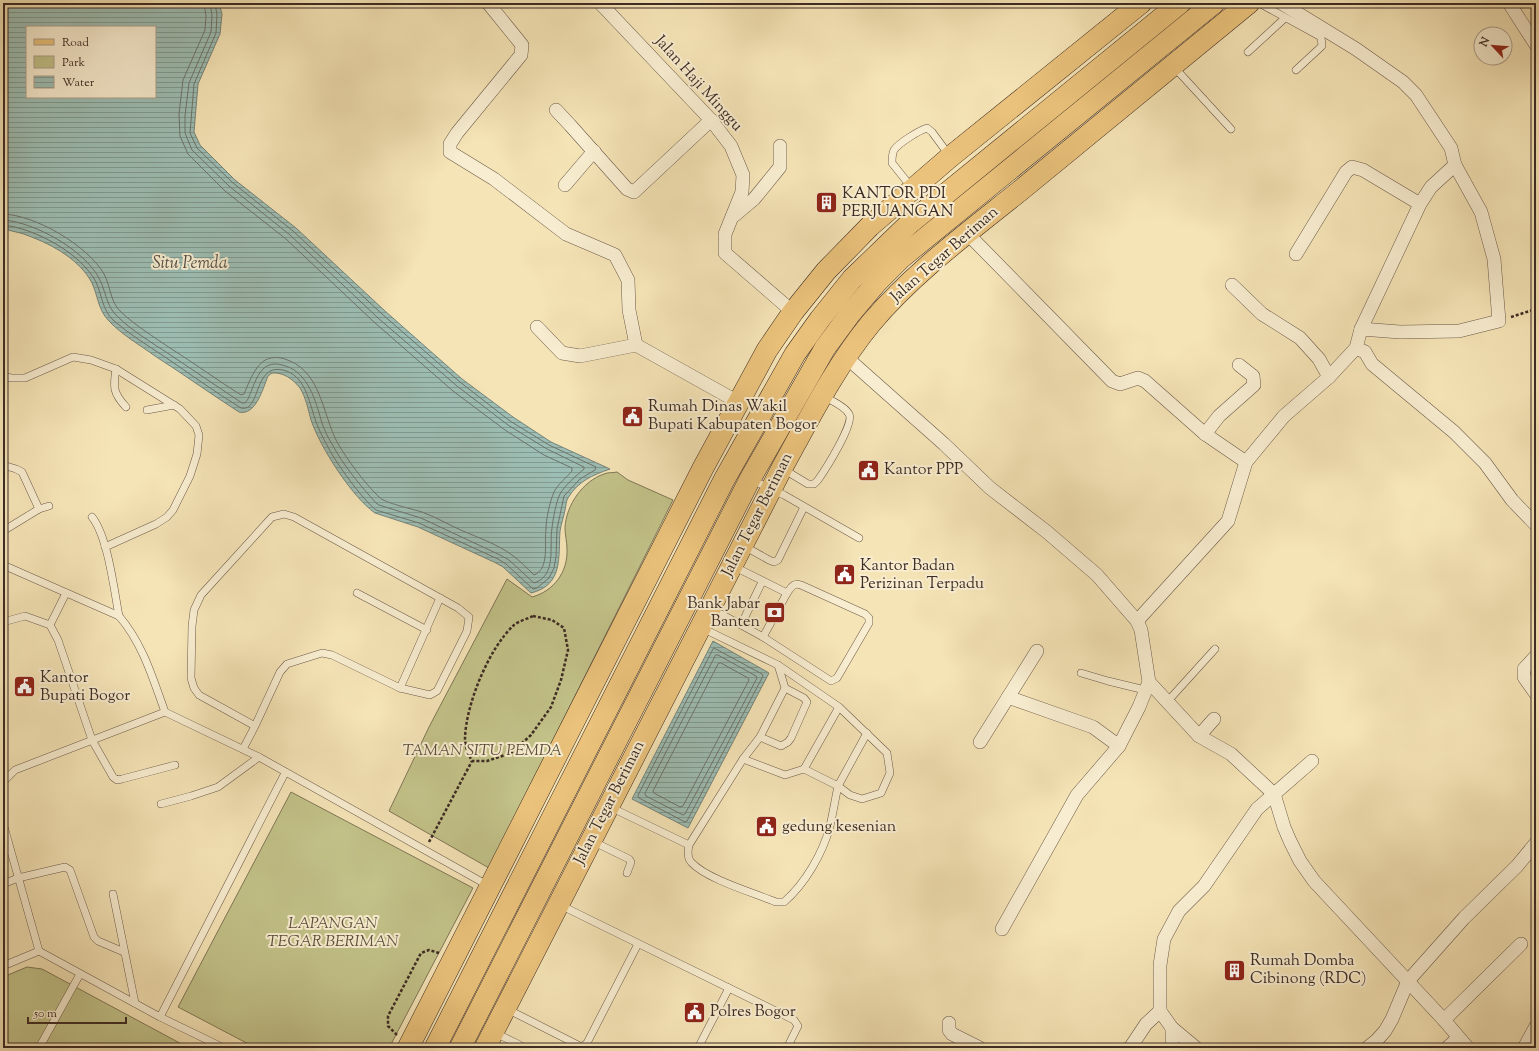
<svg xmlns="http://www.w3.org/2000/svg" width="1539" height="1051" font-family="'Sorts Mill Goudy',serif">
  <defs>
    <pattern id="water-rules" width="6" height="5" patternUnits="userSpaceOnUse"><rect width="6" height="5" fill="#9dbeb4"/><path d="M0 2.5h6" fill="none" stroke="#819b92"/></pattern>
  </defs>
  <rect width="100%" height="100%" fill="#f5e4b6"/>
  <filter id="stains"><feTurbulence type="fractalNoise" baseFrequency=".005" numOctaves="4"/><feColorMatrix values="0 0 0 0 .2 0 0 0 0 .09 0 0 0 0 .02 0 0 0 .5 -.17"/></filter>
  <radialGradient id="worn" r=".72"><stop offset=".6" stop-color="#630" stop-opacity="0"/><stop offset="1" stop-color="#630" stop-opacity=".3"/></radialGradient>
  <g fill="#c2c289" stroke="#807656">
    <path d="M617,472l11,8 45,20 -184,368 -100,-57 40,-84 78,-148 25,18c22,-6 36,-25 35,-48 0,-7 -2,-14 -2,-21 1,-23 18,-47 39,-54 4,-2 9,-1 13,-2z"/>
    <polygon points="291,792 473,888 389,1048 256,1048 178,1007"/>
    <polygon points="27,967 42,969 189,1048 3,1048 3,977"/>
  </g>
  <g fill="url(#water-rules)" stroke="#77837a" fill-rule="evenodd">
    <path d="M3,3h216l3,11 -2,20 -22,50 -4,48 6,13 35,35 61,48 89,83 77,68 51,38 38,25 59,27c-17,6 -32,12 -42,29 -2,3 -2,8 -3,12 -1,6 -4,14 -5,21 -2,25 4,54 -29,62l-28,-26 -7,-4 -78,-36 -43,-14c-23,-16 -55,-66 -64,-93 -3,-11 -5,-22 -11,-32 -7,-9 -17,-16 -28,-15l-4,3c-5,12 -12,40 -29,36 -28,-18 -56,-38 -84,-56 -15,-11 -33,-21 -46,-35 -11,-11 -11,-25 -17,-38 -12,-23 -39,-38 -63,-47 -8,-4 -18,-4 -26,-8zM27,27h128v70h-128z"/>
    <polygon points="713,641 769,673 688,828 632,799"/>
  </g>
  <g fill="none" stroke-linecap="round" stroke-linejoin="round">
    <g stroke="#6d746c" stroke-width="1">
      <path d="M3,214c33,1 85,32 101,60 7,13 6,28 17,38 15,14 33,25 49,36 24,15 47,32 71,47l3,-1c9,-21 17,-46 46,-33 31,13 33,54 47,81 11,19 26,39 42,55 5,6 34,12 43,15 14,5 27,13 41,19 16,7 34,13 49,24 8,6 15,13 22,20 16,-6 10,-33 12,-46 0,-10 4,-28 8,-37 4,-8 13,-15 18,-21v-3l-28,-13 -39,-25 -52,-39 -79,-69 -88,-83 -61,-48 -37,-37 -8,-18 -1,-22 4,-34 22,-50 1,-14 -2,-13"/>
      <path d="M3,220c32,2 81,30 96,58 7,13 7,28 18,38 15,15 34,26 52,38 24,16 49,33 73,49h3l3,-4c4,-9 8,-23 15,-30 5,-5 12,-6 19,-4 24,5 32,31 38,51 2,9 7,20 12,28 11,21 28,41 44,59l3,2 42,13 79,37 9,5 25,23c23,-7 15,-37 18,-55 1,-9 4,-26 8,-34 5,-9 16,-18 24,-25v-2l-37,-18 -39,-24 -51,-39 -79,-68 -88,-83 -61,-49 -37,-36 -7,-17v-17l4,-33 22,-51 1,-17 -2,-12"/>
      <path d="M3,225c31,3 78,28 93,57 6,13 6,27 17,38 16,14 34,25 52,37 25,17 50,35 76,51 20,5 12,-45 42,-38 22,5 26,31 32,49 3,9 8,19 13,28 8,16 34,52 48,63l43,13 79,36 8,5 27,25 4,-1 12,-10 5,-10 2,-11 1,-28 7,-33 16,-17 15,-9 1,-3 -47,-22 -39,-24 -50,-39 -78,-68 -89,-83 -60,-48 -36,-35 -7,-15 4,-49 22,-51 1,-18 -2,-12"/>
      <polygon points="714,648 762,674 763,676 687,821 685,822 639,798 638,796"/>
      <polygon points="716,655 718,655 756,676 757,678 685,814 683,815 646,796 645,794"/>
      <polygon points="721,663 748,678 749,680 683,806 680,807 654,793 653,791 718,664"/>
    </g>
    <defs>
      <g id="service">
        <polyline points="1259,3 1321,37 1322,46 1296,70"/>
        <polyline points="1248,52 1285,18"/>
        <polyline points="1174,67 1231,129"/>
        <path d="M912,188l-20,-25c0,-4 0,-9 2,-13 5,-7 24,-19 33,-22l5,4 17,23"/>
        <path d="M116,369c-3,18 -3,24 10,38"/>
        <polyline points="3,376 11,378 25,378 73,357 91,360 116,369 180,409 196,426 199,435 197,454 190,476 173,510 167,517 156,524 105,547"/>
        <polyline points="147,410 174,405"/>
        <polyline points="3,465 16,469 22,472 39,509"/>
        <path d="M783,469l25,15h6l4,-4c7,-10 37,-57 31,-66 -4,-8 -18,-13 -25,-18"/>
        <polyline points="752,480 784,495 859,538"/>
        <path d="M92,517c16,20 22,73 27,99"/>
        <polyline points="3,531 39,509 49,506"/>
        <polyline points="744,546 769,560 774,562 778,560 804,507"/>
        <path d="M3,565l116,51c24,28 34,63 46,96l94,45 230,129"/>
        <polyline points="357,593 427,630"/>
        <polyline points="712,609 763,637 787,593 733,566"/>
        <polyline points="3,622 25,616 50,625 58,640 92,740 113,777 117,780 122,779 175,765"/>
        <polyline points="50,625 66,593"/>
        <polyline points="741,625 762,582"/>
        <path d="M702,628l76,37 61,42 48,46 3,20 -9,20 -19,6 -12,-4 -12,-9c-3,14 -5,27 -8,40 -7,27 -25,58 -46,76h-8c-22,-9 -70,-23 -85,-40 -4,-4 -3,-12 -2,-17l54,-86 17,-22"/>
        <path d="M763,637l68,44 6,-3 32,-55v-5l-4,-4 -64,-29c-8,-3 -10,3 -14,8"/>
        <polyline points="778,665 785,688 760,737 781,746 788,742 791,738 807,702 804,698 785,688"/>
        <polyline points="1081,673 1108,681 1145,690"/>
        <polyline points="400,688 440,598"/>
        <polyline points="1167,702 1215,649"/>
        <polyline points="243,749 255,726 280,672 287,664 322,653 332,655 400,688 430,695 437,691 467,631 469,617 458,608 294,517 284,514 272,517 201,595 194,610 192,626 191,678 194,688 199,695 255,726"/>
        <polyline points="743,759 785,775 804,769 838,786 867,733"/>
        <polyline points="804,769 839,707"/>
        <polyline points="3,782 15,770 165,712"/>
        <polyline points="161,804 191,796 218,787 259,757"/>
        <polyline points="610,807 689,845"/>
        <polyline points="3,823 39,951 160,1017 224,1048"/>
        <polyline points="592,841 629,859 631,862 627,873"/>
        <polyline points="3,884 18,878 65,867 70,870 94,937 98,941 124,952"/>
        <polyline points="113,894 135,1003"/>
        <polyline points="560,905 794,1020 798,1026 787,1048"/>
        <polyline points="3,966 39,951"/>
        <polyline points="507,1009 580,1046 583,1046 587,1043 638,944"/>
        <polyline points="160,1017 285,773"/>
        <polyline points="495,1033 518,1044 524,1048"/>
        <polyline points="39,1048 80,974"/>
        <polyline points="698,1048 729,988"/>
      </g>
      <g id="minor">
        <polyline points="488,3 522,45 521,55 457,133 450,144 450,152 494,179 566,234 615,255 628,280 629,310 636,345"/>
        <polyline points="600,3 711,120 731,146 743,175 742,192 725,234 725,253 793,312"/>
        <polyline points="1281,3 1356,49 1403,82 1416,95 1451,148 1455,165 1481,212 1494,259 1499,321 1459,331 1400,332 1361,329"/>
        <polyline points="1509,3 1536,45"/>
        <polyline points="556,110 570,125 627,189 634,192 711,120"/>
        <polyline points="565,185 594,151"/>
        <polyline points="735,215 754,199 780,167 780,146"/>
        <polyline points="967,233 1112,381 1120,384 1138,378 1145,381 1205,434 1246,462"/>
        <polyline points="1296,254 1346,172 1352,167 1363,170 1420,204"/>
        <polyline points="1232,285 1262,314 1300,338 1319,359 1329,377"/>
        <polyline points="537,327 562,353 580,356 636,345 738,402"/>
        <polyline points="1356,348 1365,352 1372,364 1454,432 1485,463 1512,500 1536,525"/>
        <polyline points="846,357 944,444 990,488 1047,532 1097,575 1137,621 1141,630 1149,682 1199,736 1231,754 1274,794 1284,827 1290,841 1300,861 1314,881 1444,1020 1468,1048"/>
        <polyline points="1205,434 1219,416 1254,385 1253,376 1239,365"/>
        <polyline points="1137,621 1228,521 1246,462 1284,416 1329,377 1356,348 1361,329 1420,204 1431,187 1455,165"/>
        <polyline points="1536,656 1524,669 1524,677 1536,694"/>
        <polyline points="1008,697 1093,727 1119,746"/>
        <polyline points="1199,736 1214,719"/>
        <polyline points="980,742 1037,651"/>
        <polyline points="1002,929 1077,795 1119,746 1139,707 1149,682"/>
        <polyline points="1444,1020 1521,944"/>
        <polyline points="949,1023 949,1030 952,1034 980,1048"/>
        <polyline points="1172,1028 1172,1048"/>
        <polyline points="1130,1048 1146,1024 1160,1011"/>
        <polyline points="1196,1048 1172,1028 1160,1011 1160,965 1164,939 1179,911 1204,886 1257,809 1312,761"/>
        <polyline points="1367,1048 1377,1040 1385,1031 1392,1019 1408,981 1464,918 1517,866 1536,843"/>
        <polyline points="1447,1048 1458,1038"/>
        <polyline points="1524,1048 1536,1026"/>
      </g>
      <g id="primary">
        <polyline points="408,1048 703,468 767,350 793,312 826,271 870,226 950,157 1141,3"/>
        <polyline points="435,1048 724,480 795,354 820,319 852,279 910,223 1180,3"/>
        <polyline points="460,1048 750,479 825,348 850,314 877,282 901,258 1214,3"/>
        <path d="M485,1048l297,-580c27,-49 53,-101 89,-145 42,-50 99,-92 150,-133 76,-63 152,-125 228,-187"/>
      </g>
    </defs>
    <use href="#service" stroke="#6b5948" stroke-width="8"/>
    <use href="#minor" stroke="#6b5948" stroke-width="14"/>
    <use href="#primary" stroke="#3d2b24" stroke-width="22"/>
    <g stroke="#3d2b24" stroke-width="2.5" stroke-dasharray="3 2" stroke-linecap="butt">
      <polyline points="1511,317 1536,309"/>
      <path d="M533,616l19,4 12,8 4,22 -7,30 -10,27 -20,28 -20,18 -24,8h-15c-4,-7 -7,-15 -7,-23 1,-34 24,-90 49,-113 5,-4 13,-6 19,-9z"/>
      <polyline points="429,842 472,761"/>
      <polyline points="397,1035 388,1026 388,1016 421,953 429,950 439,953"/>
    </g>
    <use href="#service" stroke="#f8edd0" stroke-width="7"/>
    <use href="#minor" stroke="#f8edd0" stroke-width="13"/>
    <use href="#primary" stroke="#eac27b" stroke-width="21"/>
  </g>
  <defs>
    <symbol id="building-square" viewBox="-11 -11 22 22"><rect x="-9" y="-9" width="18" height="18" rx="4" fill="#8f2418" stroke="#f8edd0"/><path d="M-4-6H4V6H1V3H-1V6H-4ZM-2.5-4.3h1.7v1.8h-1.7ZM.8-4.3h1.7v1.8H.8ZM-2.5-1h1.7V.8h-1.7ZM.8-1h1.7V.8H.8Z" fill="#fff"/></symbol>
    <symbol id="civic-square" viewBox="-11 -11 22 22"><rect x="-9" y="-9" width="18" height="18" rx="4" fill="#8f2418" stroke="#f8edd0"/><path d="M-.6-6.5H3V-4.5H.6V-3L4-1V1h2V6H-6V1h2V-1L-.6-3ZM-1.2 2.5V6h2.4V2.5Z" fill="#fff"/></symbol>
    <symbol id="bank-square" viewBox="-11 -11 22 22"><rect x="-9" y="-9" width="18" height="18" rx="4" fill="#8f2418" stroke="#f8edd0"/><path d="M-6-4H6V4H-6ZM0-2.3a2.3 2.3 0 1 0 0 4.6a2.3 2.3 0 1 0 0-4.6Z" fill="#fff"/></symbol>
  </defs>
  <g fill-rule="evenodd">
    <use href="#building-square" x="814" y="190" width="25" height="25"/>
    <use href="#civic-square" x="620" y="404" width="25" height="25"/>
    <use href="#civic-square" x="856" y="458" width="25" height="25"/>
    <use href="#civic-square" x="832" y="562" width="25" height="25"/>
    <use href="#bank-square" x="762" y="600" width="25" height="25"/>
    <use href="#civic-square" x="12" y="674" width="25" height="25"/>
    <use href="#civic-square" x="754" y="814" width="25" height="25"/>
    <use href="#building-square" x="1222" y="958" width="25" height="25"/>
    <use href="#civic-square" x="682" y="1000" width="25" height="25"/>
  </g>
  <g text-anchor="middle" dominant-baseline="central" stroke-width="4" stroke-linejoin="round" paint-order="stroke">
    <g font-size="16" fill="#3d2b24" stroke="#f8edd0">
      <text transform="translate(698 84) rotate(48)">Jalan Haji Minggu</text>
      <text transform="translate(945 255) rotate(-41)">Jalan Tegar Beriman</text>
      <text transform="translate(758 515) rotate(-63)">Jalan Tegar Beriman</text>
      <text transform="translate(610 803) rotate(-63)">Jalan Tegar Beriman</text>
    </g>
    <g font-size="16" fill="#3d2b24" stroke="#f8edd0" text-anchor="start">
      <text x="842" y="194">KANTOR PDI<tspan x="842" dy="18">PERJUANGAN</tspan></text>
      <text x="648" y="407">Rumah Dinas Wakil<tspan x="648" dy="18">Bupati Kabupaten Bogor</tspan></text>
      <text x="884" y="470">Kantor PPP</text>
      <text x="860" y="566">Kantor Badan<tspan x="860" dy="18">Perizinan Terpadu</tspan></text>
      <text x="760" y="604" text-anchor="end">Bank Jabar<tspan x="760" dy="18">Banten</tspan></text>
      <text x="40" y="678">Kantor<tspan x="40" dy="18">Bupati Bogor</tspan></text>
      <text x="782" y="827">gedung kesenian</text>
      <text x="1250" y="961">Rumah Domba<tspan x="1250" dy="18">Cibinong (RDC)</tspan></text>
      <text x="710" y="1012">Polres Bogor</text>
    </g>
    <g font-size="16" font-style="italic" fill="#5e513d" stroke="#f8edd0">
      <text x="482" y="751">TAMAN SITU PEMDA</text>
      <text x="333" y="924">LAPANGAN<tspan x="333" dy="18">TEGAR BERIMAN</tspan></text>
    </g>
    <g font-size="17" font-style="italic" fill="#555048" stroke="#f8edd0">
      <text x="190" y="264">Situ Pemda</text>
    </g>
  </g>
  <rect width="1539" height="1051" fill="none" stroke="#f5e4b6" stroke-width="16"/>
  <rect x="4" y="4" width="1531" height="1043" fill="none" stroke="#3d2b24" stroke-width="2"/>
  <rect x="8" y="8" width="1523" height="1035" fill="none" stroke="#3d2b24"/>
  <rect x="26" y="26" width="130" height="72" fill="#f8edd0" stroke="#ad9f8b"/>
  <rect x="34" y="39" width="20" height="6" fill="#eac27b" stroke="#ad9f8b"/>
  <text x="62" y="46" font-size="12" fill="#3d2b24">Road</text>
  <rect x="34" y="56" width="20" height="12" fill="#c2c289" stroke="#ad9f8b"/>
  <text x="62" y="66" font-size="12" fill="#3d2b24">Park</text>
  <rect x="34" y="76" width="20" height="12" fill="url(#water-rules)" stroke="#ad9f8b"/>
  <text x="62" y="86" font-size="12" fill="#3d2b24">Water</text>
  <g transform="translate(1493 46) rotate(296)"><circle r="19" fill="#f8edd0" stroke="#ad9f8b"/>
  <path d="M0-3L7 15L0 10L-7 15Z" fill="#8f2418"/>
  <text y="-6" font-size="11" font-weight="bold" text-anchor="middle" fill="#3d2b24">N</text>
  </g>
  <path d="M28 1017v6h98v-6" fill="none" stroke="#3d2b24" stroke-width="2"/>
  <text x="34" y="1017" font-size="12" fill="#3d2b24" stroke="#f8edd0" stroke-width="3" paint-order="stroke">50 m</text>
  <rect width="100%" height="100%" filter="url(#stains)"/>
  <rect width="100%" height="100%" fill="url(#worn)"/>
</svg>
